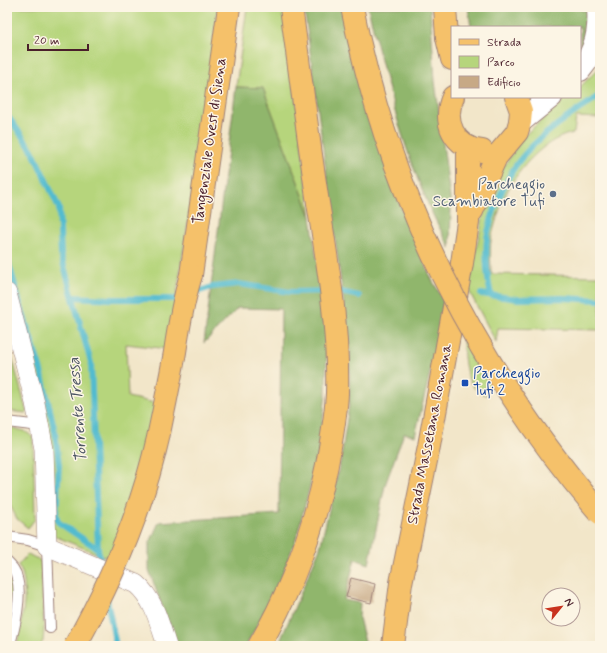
<svg xmlns="http://www.w3.org/2000/svg" width="607" height="653" font-family="Mynerve,sans-serif">
  <rect width="100%" height="100%" fill="#fcf5e5"/>
  <filter id="ink" filterUnits="userSpaceOnUse"><feTurbulence type="fractalNoise" baseFrequency=".025" numOctaves="2"/><feDisplacementMap in="SourceGraphic" scale="8" xChannelSelector="R" yChannelSelector="G"/><feConvolveMatrix kernelMatrix="1 2 1 2 8 2 1 2 1" color-interpolation-filters="sRGB"/></filter>
  <filter id="wash" filterUnits="userSpaceOnUse"><feTurbulence type="fractalNoise" baseFrequency=".012" numOctaves="4" result="noise"/><feDisplacementMap in="SourceGraphic" scale="16" xChannelSelector="R" yChannelSelector="G"/><feGaussianBlur stdDeviation="0.9" result="paint"/><feColorMatrix in="noise" values="0 0 0 0 0 0 0 0 0 0 0 0 0 0 0 0 0 1.4 0 .05"/><feComposite in="paint" operator="in"/></filter>
  <g filter="url(#wash)">
    <rect width="100%" height="100%" fill="#f2e6c9"/>
    <!-- green -->
    <g fill="#b6d57c" stroke="#807a54">
      <path d="M7,7h211l-16,125 -34,217 -42,-5 2,53 31,7 -11,42 -38,113 -58,-24 -18,-167 -27,-101z"/>
      <path d="M247,7h37l27,210 -48,-129 -27,-1z"/>
      <path d="M600,67v51l-24,-1 -2,16c-26,4 -51,31 -64,53 -8,15 -14,33 -18,49 -3,12 -1,27 -1,39l109,2v54l-102,-2 -2,14 -28,-53 16,-77 18,-43 14,-21 9,-13 42,-38h13v-10z"/>
      <path d="M463,340l17,21 12,18 -1,7 -5,9c-22,-6 -22,-36 -23,-55z"/>
      <path d="M7,353l5,4 15,56 -20,-2z"/>
      <path d="M7,427c10,2 20,3 26,11l2,81 -7,9 -11,-9 -10,-20z"/>
      <path d="M28,554l13,7 3,69 -1,11 -3,5h-23c3,-19 11,-50 6,-69 0,-4 -3,-8 -5,-12z"/>
      <path d="M8,575c7,15 4,36 -1,53z"/>
    </g>
    <!-- forest -->
    <g fill="#90b66c" stroke="#6d6a4c">
      <path d="M304,7h40l55,195 33,78 12,21 -15,76 -14,59 -11,-3 -19,52 -16,79 -14,-5 -11,41 16,3 -1,15 7,28h-88l42,-98 21,-89 8,-54 1,-56z"/>
      <path d="M368,7h62l5,74 16,125 -1,42c-7,-14 -15,-28 -21,-42 -28,-63 -45,-132 -61,-199z"/>
      <path d="M468,7h113l1,4 6,-2c0,19 0,29 -8,46v-28h-109z"/>
      <path d="M236,87l27,1 48,129 16,117 -1,60 -7,58 -23,87 -19,49 -31,58h-70l-27,-76v-25l10,-23 120,-8 2,-205 -43,-1 -34,35z"/>
    </g>
    <g fill="none" stroke-linecap="round" stroke-linejoin="round">
      <!-- stream -->
      <g stroke="#52bbcf" stroke-width="6">
        <path d="M7,115l25,35 27,58 2,47 30,108 7,186 3,16"/>
        <path d="M7,257l14,50 20,64 14,61 4,33 -3,50 2,7 40,27"/>
        <path d="M191,294l21,-7 27,-3 51,8 46,-1 23,5"/>
        <path d="M481,294l37,5 44,-1 38,2"/>
        <path d="M491,295c-4,-17 -7,-50 -2,-67 5,-22 20,-57 35,-73 21,-25 50,-41 76,-60"/>
        <path d="M73,297l37,2h66l5,-2"/>
        <path d="M107,600l9,46"/>
      </g>
    </g>
    <g id="blocks">
      <!-- building -->
      <path fill="#c7a985" d="M351,578l24,6 -4,19 -25,-6z"/>
    </g>
  </g>
  <g filter="url(#ink)">
    <use href="#blocks" fill-opacity="0" stroke="#9e827a" stroke-width="1"/>
    <g fill="none" stroke-linecap="round" stroke-linejoin="round">
      <defs>
        <g id="service">
          <path d="M7,422l33,4"/>
          <path d="M7,537l21,3 19,6 3,82"/>
          <path d="M7,562c5,5 9,9 10,16 5,17 -2,51 -8,68"/>
        </g>
        <path id="minor" d="M7,293l28,110 9,46 3,97 89,38c18,15 24,41 31,62"/>
        <g id="tertiary">
          <path d="M580,70c16,-19 20,-39 18,-63"/>
          <path d="M520,122l31,-25"/>
        </g>
        <g id="primary">
          <path d="M445,7l2,31 5,21"/>
          <path d="M453,97c-11,24 1,51 29,54"/>
          <path d="M472,211l24,-54 21,-25 3,-10 1,-11 -5,-14"/>
          <path d="M393,646l8,-63 28,-137 33,-183 6,-41v-75"/>
        </g>
        <g id="trunk">
          <path d="M191,275l38,-268"/>
          <path d="M259,646c33,-57 55,-117 68,-181 4,-24 9,-48 10,-72 2,-63 -9,-128 -19,-190 -10,-65 -18,-131 -27,-196"/>
        </g>
      </defs>
      <!-- service casing -->
      <use href="#service" stroke="#9e827a" stroke-width="12"/>
      <!-- minor casing -->
      <use href="#minor" stroke="#9e827a" stroke-width="20"/>
      <!-- tertiary casing -->
      <use href="#tertiary" stroke="#9e827a" stroke-width="24"/>
      <!-- primary casing -->
      <use href="#primary" stroke="#9e827a" stroke-width="24"/>
      <!-- trunk casing -->
      <use href="#trunk" stroke="#9e827a" stroke-width="24"/>
      <!-- service -->
      <use href="#service" stroke="#fff" stroke-width="10"/>
      <!-- minor -->
      <use href="#minor" stroke="#fff" stroke-width="19"/>
      <!-- tertiary -->
      <use href="#tertiary" stroke="#fff" stroke-width="22"/>
      <!-- primary -->
      <use href="#primary" stroke="#f5c16b" stroke-width="22"/>
      <!-- trunk -->
      <use href="#trunk" stroke="#f5c16b" stroke-width="22"/>
      <defs>
        <g id="trunk-bridge">
          <path d="M352,7c36,187 124,362 248,506"/>
          <path d="M75,646c36,-64 67,-137 83,-208 6,-29 12,-57 17,-86 4,-27 8,-51 16,-77"/>
        </g>
      </defs>
      <!-- trunk-bridge casing -->
      <use href="#trunk-bridge" stroke="#9e827a" stroke-width="24" stroke-linecap="butt"/>
      <!-- trunk-bridge -->
      <use href="#trunk-bridge" stroke="#f5c16b" stroke-width="22"/>
    </g>
  </g>
  <!-- markers -->
  <circle fill="#5c6f8a" stroke="#fcf5e5" stroke-width="1.5" cx="553" cy="194" r="4"/>
  <rect fill="#1a4fb4" stroke="#fcf5e5" stroke-width="1.5" x="461" y="379" width="8" height="8" rx="2"/>
  <g text-anchor="middle" dominant-baseline="central" stroke-width="3" stroke-linejoin="round" paint-order="stroke">
    <!-- street labels -->
    <g font-size="15" fill="#4a1f2b" stroke="#fcf5e5">
      <text transform="translate(210 141) rotate(-82)">Tangenziale Ovest di Siena</text>
      <text transform="translate(430 434) rotate(-79)">Strada Massetana Romana</text>
    </g>
    <!-- service labels -->
    <g font-size="15" fill="#4e5e75" stroke="#fcf5e5" text-anchor="end">
      <text x="545" y="185">Parcheggio<tspan x="545" dy="17">Scambiatore Tufi</tspan></text>
    </g>
    <!-- transit labels -->
    <g font-size="15" fill="#164399" stroke="#fcf5e5" text-anchor="start">
      <text x="473" y="374">Parcheggio<tspan x="473" dy="17">Tufi 2</tspan></text>
    </g>
    <!-- water labels -->
    <g font-size="16" font-style="italic" fill="#4d5664" stroke="#fcf5e5">
      <text transform="translate(78 410) rotate(-94)">Torrente Tressa</text>
    </g>
  </g>
  <!-- margin -->
  <rect width="607" height="653" fill="none" stroke="#fcf5e5" stroke-width="24"/>
  <!-- legend -->
  <rect x="451" y="26" width="130" height="72" fill="#fcf5e5" stroke="#b59f9b"/>
  <rect x="459" y="39" width="20" height="6" fill="#f5c16b" stroke="#b59f9b"/>
  <text x="487" y="46" font-size="12" fill="#4a1f2b">Strada</text>
  <rect x="459" y="56" width="20" height="12" fill="#b6d57c" stroke="#b59f9b"/>
  <text x="487" y="66" font-size="12" fill="#4a1f2b">Parco</text>
  <rect x="459" y="76" width="20" height="12" fill="#c7a985" stroke="#b59f9b"/>
  <text x="487" y="86" font-size="12" fill="#4a1f2b">Edificio</text>
  <!-- north arrow -->
  <g transform="translate(561 607) rotate(60)"><circle r="19" fill="#fcf5e5" stroke="#b59f9b"/>
  <path d="M0-3L7 15L0 10L-7 15Z" fill="#c8321e"/>
  <text y="-6" font-size="11" font-weight="bold" text-anchor="middle" fill="#4a1f2b">N</text>
  </g>
  <!-- scale -->
  <path d="M28 44v6h60v-6" fill="none" stroke="#4a1f2b" stroke-width="2"/>
  <text x="34" y="44" font-size="12" fill="#4a1f2b" stroke="#fcf5e5" stroke-width="3" paint-order="stroke">20 m</text>
</svg>
